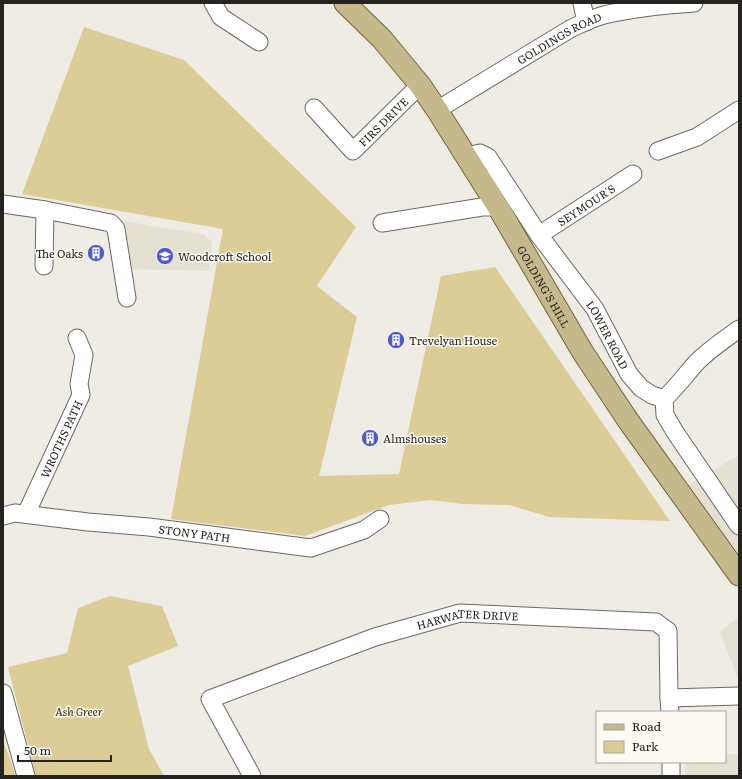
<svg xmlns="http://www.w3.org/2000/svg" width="742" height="779" font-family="Literata,serif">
  <rect width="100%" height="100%" fill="#eeece5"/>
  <!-- built -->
  <g fill="#e5e1d2">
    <path d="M118,219l33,7 53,8 8,9 -3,28 -89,-2z"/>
    <path d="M739,455v107l-53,-76z"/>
    <path d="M739,617v64l-19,-49z"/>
    <path d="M725,754h14v22h-54l1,-14h39z"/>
  </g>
  <!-- green -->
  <g fill="#dccd96">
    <path d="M84,27l100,33 172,167 -39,59 40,31 -38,159 80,-2 42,-198 54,-9 175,254 -121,-4 -40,-12 -46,-1 -32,-4 -42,5 -84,31 -134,-17 52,-290 -201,-35z"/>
    <path d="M110,596l52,10 16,40 -50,20 21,83 15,27h-128l-28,-109 59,-14 11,-45z"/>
    <path d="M3,738v2l13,36h-13z"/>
  </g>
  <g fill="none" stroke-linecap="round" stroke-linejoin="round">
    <defs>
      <g id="minor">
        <path d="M213,3l8,14 38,25"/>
        <path d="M582,3l4,19"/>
        <path id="s1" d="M314,108l39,43 67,-66"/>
        <path id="s2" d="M437,110l133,-81c11,-5 22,-11 34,-14 30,-7 60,-10 90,-12"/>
        <path d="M658,151l39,-14 42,-27"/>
        <path id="s3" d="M467,156l13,-3 8,4 51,78 56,74 34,65 12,14 11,7 12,4 1,16 10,17 64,94"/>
        <path d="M3,204l42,6 66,13 5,6 11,69"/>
        <path d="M382,223l100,-16h16"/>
        <path id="s4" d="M539,235l94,-61"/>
        <path d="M44,266l1,-56"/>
        <path d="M664,399c12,-11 22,-25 33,-37 13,-13 28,-23 42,-33"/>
        <path id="s5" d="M26,514l55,-119 -2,-11 5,-29 -7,-17"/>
        <path id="s6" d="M3,516l12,-3 73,9 61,5 162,21 53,-18 16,-11"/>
        <path d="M3,693l23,83"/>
        <path d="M670,712l-1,-14 70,-2"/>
        <path d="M671,762v14"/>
        <path id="s7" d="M252,776l-42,-77 165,-62 85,-24 196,9 12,9 1,67"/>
      </g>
      <g id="major">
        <path id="s8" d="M345,3l37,36 38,46 17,25 61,97 84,144 45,68 112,156"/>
      </g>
    </defs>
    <!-- minor casing -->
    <use href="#minor" stroke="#6b6962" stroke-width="19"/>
    <!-- major casing -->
    <use href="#major" stroke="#746734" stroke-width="23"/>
    <!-- minor -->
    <use href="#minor" stroke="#fff" stroke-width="17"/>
    <!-- major -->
    <use href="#major" stroke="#c5b98c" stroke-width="21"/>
  </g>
  <!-- icons -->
  <defs>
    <symbol id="building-disc" viewBox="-11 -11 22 22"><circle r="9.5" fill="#5058ce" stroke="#fcfaf2"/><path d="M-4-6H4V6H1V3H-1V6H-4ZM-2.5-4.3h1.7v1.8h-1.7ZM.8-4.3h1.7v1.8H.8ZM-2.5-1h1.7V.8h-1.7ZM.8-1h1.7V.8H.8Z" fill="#fff"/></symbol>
    <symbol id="school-disc" viewBox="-11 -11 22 22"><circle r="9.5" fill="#5058ce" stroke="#fcfaf2"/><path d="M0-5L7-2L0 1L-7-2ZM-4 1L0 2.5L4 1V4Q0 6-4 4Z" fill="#fff"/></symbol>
  </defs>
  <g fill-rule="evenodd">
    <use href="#building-disc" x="86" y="243" width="20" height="20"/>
    <use href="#school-disc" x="155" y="246" width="20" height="20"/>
    <use href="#building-disc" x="386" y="330" width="20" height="20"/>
    <use href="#building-disc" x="360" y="428" width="20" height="20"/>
  </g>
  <g text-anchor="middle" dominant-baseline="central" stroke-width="3" stroke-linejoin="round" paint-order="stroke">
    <!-- street labels -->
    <g font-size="11" fill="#242320" stroke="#fcfaf2">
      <text stroke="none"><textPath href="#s2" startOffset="142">GOLDINGS ROAD</textPath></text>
      <text stroke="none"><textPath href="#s1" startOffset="100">FIRS DRIVE</textPath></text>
      <text stroke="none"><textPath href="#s4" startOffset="56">SEYMOUR'S</textPath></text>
      <text stroke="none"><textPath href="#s8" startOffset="348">GOLDING'S HILL</textPath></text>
      <text stroke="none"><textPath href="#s3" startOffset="237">LOWER ROAD</textPath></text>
      <text stroke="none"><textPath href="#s5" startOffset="83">WROTHS PATH</textPath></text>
      <text stroke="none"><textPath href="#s6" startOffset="193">STONY PATH</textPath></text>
      <text stroke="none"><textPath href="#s7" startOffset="359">HARWATER DRIVE</textPath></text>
    </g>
    <!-- poi labels -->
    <g font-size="11" fill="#242320" stroke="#fcfaf2" text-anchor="start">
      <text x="83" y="253" text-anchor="end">The Oaks</text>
      <text x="178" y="256">Woodcroft School</text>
      <text x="409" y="340">Trevelyan House</text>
      <text x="383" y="438">Almshouses</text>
    </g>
    <!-- park labels -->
    <g font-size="11" font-style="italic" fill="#362c02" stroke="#fcfaf2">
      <text x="79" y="711">Ash Greer</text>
    </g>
  </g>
  <!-- border -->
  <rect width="742" height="779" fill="none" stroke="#242320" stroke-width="8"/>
  <!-- legend -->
  <rect x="596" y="711" width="130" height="52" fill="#fcfaf2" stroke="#a6a49e"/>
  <rect x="604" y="724" width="20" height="6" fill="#c5b98c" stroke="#a6a49e"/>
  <text x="632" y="731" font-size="12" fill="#242320">Road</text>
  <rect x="604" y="741" width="20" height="12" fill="#dccd96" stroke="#a6a49e"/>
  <text x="632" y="751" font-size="12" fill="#242320">Park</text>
  <!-- scale -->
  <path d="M18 755v6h93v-6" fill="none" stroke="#242320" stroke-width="2"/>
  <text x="24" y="755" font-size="12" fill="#242320" stroke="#fcfaf2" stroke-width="3" paint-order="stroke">50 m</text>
</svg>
